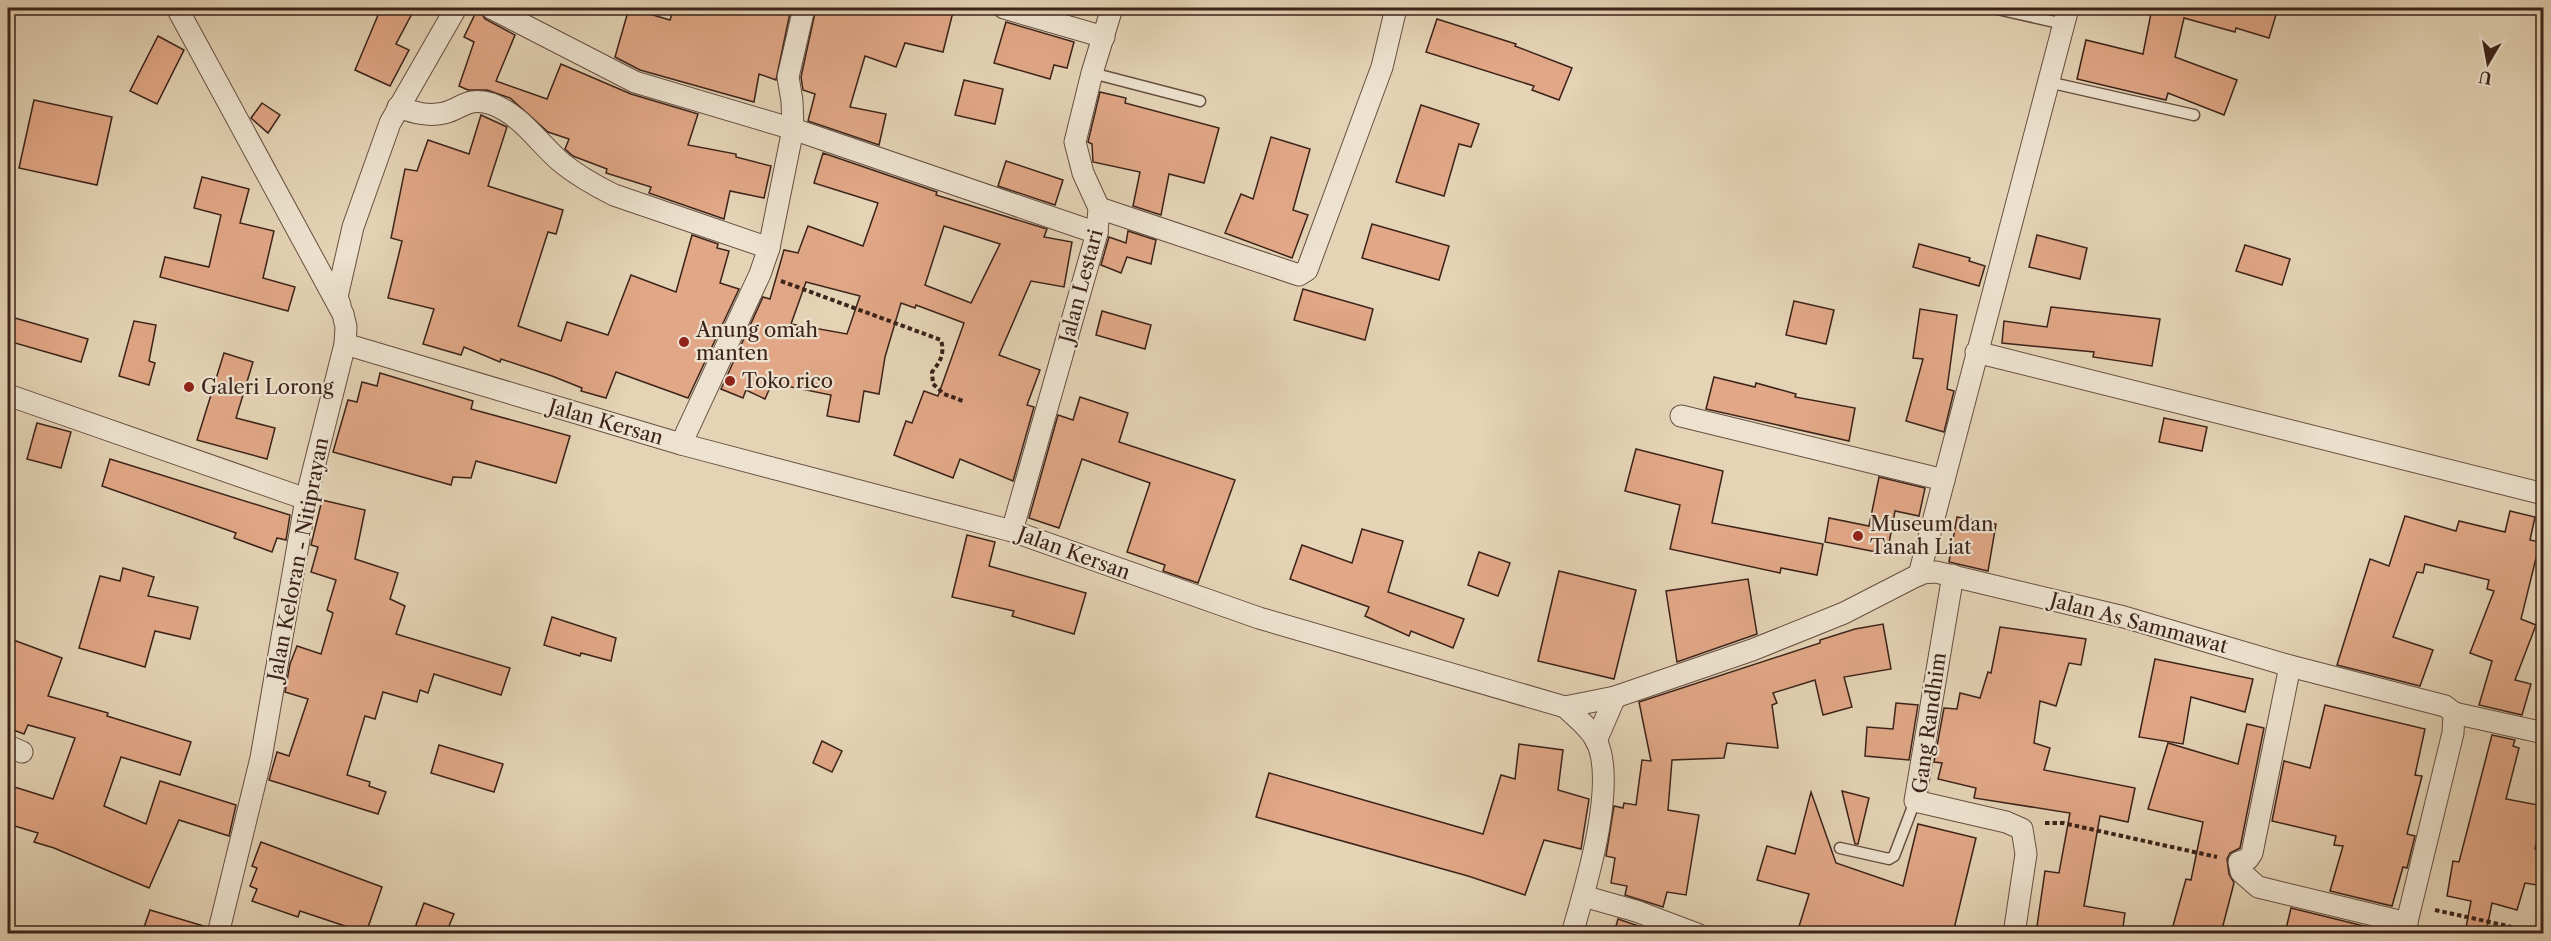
<svg xmlns="http://www.w3.org/2000/svg" width="2551" height="941" font-family="'Libre Caslon Text',serif">
  <rect width="100%" height="100%" fill="#e4d3b5"/>
  <filter id="stains"><feTurbulence type="fractalNoise" baseFrequency=".00333" numOctaves="4"/><feColorMatrix values="0 0 0 0 .2 0 0 0 0 .09 0 0 0 0 .02 0 0 0 .5 -.17"/></filter>
  <radialGradient id="worn" r=".72"><stop offset=".6" stop-color="#630" stop-opacity="0"/><stop offset="1" stop-color="#630" stop-opacity=".3"/></radialGradient>
  <!-- building -->
  <g fill="#e1a786" stroke="#3c231a" stroke-width="1.5" fill-rule="evenodd">
    <path d="M381,8h34l-19,36 13,6 -19,36 -35,-16z"/>
    <path d="M478,8l7,11 30,16 -19,46 51,18 14,-35 70,30 67,20 -10,31 48,9v3l35,9 -7,32 -34,-7 -6,28 -75,-26 2,-6 -45,-14 1,-4 -34,-13 -8,-7 4,-10 -21,-7 -38,-34 -23,-8h-19l-9,-4 15,-44 -10,-5z"/>
    <path d="M629,8l41,12 4,-12h117l-15,72 -17,-6 -5,28 -114,-32 -25,-13z"/>
    <path d="M816,8h138l-11,44 -38,-9 -9,24 -31,-11 -15,51 36,7 -7,31 -71,-24 7,-27 -12,-4 -2,-13z"/>
    <path d="M2152,8h126l-9,30 -33,-10 -1,4 -51,-14 -9,39 62,23 -13,35 -56,-22 -2,7 -89,-21 9,-39 57,14z"/>
    <path d="M1437,19l79,25 -1,2 57,22 -13,32 -27,-10 2,-4 -108,-34z"/>
    <path d="M1006,22l68,20 -7,26 -13,-3 -4,14 -56,-16z"/>
    <path d="M158,36l26,14 -27,54 -27,-13z"/>
    <path d="M964,80l39,9 -8,35 -40,-9z"/>
    <path d="M1100,92l26,6 -1,5 94,25 -15,55 -35,-9 -8,41 -28,-9 7,-34 -47,-10 -1,-18 -4,-2z"/>
    <path d="M34,100l78,17 -15,68 -78,-17z"/>
    <path d="M262,103l18,12 -12,18 -17,-15z"/>
    <path d="M1421,105l58,19 -8,23 -12,-3 -15,52 -48,-14z"/>
    <path d="M481,115l26,12 -19,59 75,24 -7,24 -8,-2 -30,94 43,15 6,-19 41,13 23,-60 45,17 16,-57 26,9 -1,4 12,3 -9,32 19,6 -51,109 -72,-26 -10,26 -25,-7 1,-3 -30,-12 -51,-17 -1,3 -36,-15 -3,8 -38,-11 11,-35 -46,-11 14,-57 -11,-3 14,-69 12,2 11,-31 41,14z"/>
    <path d="M1271,137l39,12 -17,61 15,5 -16,43 -67,-25 16,-39 12,5z"/>
    <path d="M823,153l114,39 -1,3 111,34 -3,8 28,5 -8,45 -33,-6 -32,74 41,15 -13,35 7,2 -21,74 -53,-22 -7,19 -59,-23 12,-34 6,2 12,-32 14,5 26,-73 -48,-18 -1,3 -14,-5 -16,54 -6,37 -15,-3 -5,31 -32,-6 4,-21 -59,-12 -7,16 -19,-9 -3,8 -22,-9 42,-92 7,2 14,-49 14,3 10,-27 55,20 15,-43 -64,-20zM944,226l56,18 -29,59 -46,-18zM806,282l54,14 -13,38 -56,-10z"/>
    <path d="M1006,161l57,19 -8,25 -57,-19z"/>
    <path d="M202,177l47,12 -9,34 34,8 -11,47 32,9 -7,24 -128,-34 5,-20 44,10 12,-52 -27,-7z"/>
    <path d="M1372,224l77,22 -10,34 -77,-22z"/>
    <path d="M1128,231l28,9 -5,24 -24,-7 -6,16 -20,-8 8,-28 17,6z"/>
    <path d="M2037,235l50,13 -7,31 -51,-12z"/>
    <path d="M1919,244l51,14 -1,3 16,5 -6,20 -66,-19z"/>
    <path d="M2245,245l45,14 -8,26 -46,-14z"/>
    <path d="M1303,289l70,20 -8,31 -71,-20z"/>
    <path d="M1794,301l40,9 -8,34 -40,-9z"/>
    <path d="M2051,307l109,12 -8,47 -59,-9 1,-5 -92,-9 2,-22 43,6z"/>
    <path d="M1920,309l37,6 -10,74 7,2 -10,41 -38,-11 17,-62 -10,-1z"/>
    <path d="M1102,311l49,14 -6,24 -49,-14z"/>
    <path d="M8,316l80,23 -7,23 -73,-21z"/>
    <path d="M134,321l22,4 -7,36 6,2 -6,22 -30,-9z"/>
    <path d="M224,353l29,9 -17,56 39,10 -8,31 -70,-19z"/>
    <path d="M380,373l93,28 -2,8 99,27 -14,47 -80,-22 -5,17 -18,-1 -2,8 -118,-33 15,-52 9,2 5,-20 15,4z"/>
    <path d="M1714,377l41,10 1,-4 40,11 -1,3 60,11 -6,33 -143,-32z"/>
    <path d="M1080,397l48,16 -9,29 116,38 -37,103 -35,-12 2,-6 -38,-13 23,-69 -68,-24 -23,69 -30,-10 29,-103 15,5z"/>
    <path d="M2164,418l43,9 -5,24 -43,-9z"/>
    <path d="M37,423l34,9 -10,36 -34,-9z"/>
    <path d="M1636,449l87,22 -11,52 111,21 -6,31 -36,-7 -1,5 -110,-24 10,-44 -55,-14z"/>
    <path d="M110,459l180,56 -4,25 -9,-2 -5,14 -38,-14 2,-5 -134,-47z"/>
    <path d="M1879,477l46,11 -6,28 -24,-5 -8,43 -62,-12 4,-24 40,8z"/>
    <path d="M322,500l43,10 -10,49 43,14 -8,26 15,7 -9,28 114,34 -9,27 -67,-21 -6,19 -8,-3 -3,12 -34,-10 -8,27 -10,-3 -18,59 23,7 -1,4 17,6 -8,22 -109,-34 8,-28 12,4 19,-57 -23,-7 5,-28 7,-18 24,8 12,-41 -6,-3 9,-30 -25,-8 7,-25 -7,-2z"/>
    <path d="M2510,511l25,6 -5,23 10,2 -19,77 15,6 -21,55 16,4 -9,31 -43,-10 13,-44 -22,-8 24,-62 -7,-2 2,-9 -64,-16 -2,9 -6,-1 -24,65 40,13 -13,36 -83,-21 33,-106 19,7 16,-50 51,15 3,-10 46,11z"/>
    <path d="M1957,517l39,7 -8,47 -39,-9z"/>
    <path d="M1362,529l41,12 -15,51 76,27 -11,29 -42,-17 -2,5 -44,-20 4,-9 -79,-28 12,-34 50,18z"/>
    <path d="M967,535l28,7 -6,24 97,27 -12,41 -62,-18 2,-5 -62,-14z"/>
    <path d="M1479,552l31,11 -12,33 -30,-11z"/>
    <path d="M123,568l31,9 -6,19 50,11 -8,32 -35,-8 -10,36 -66,-19 21,-72 20,5z"/>
    <path d="M1559,571l77,19 -22,89 -76,-18z"/>
    <path d="M1748,579l9,55 -80,28 -11,-71z"/>
    <path d="M552,617l64,21 -5,23 -30,-8 -1,3 -36,-11z"/>
    <path d="M1883,624l8,45 -47,8 8,30 -29,8 -8,-35 -42,13 4,10 -5,2 6,43 -51,-5 -3,15 -52,2 -4,50 31,5 -13,80 -19,-3 -4,15 -38,-12 2,-9 -16,-3 4,-25 -9,-2 8,-50 9,2 1,-5 12,2 6,-45 9,1 -12,-59 181,-59v-3l35,-11z"/>
    <path d="M2000,627l86,12 -5,26 -12,-2 -13,43 -16,-5 -6,42 16,5 -6,22 91,18 -7,34 -28,-6 -16,90 41,7 -3,20h-86l9,-62 14,2 11,-60 -96,-15 2,-10 -38,-9 4,-16 -8,-1 10,-54 13,1 3,-16 20,5 8,-26 3,1z"/>
    <path d="M8,638l54,20 -14,38 60,17 -1,3 84,26 -11,33 -59,-18 -17,49 42,18 14,-43 76,24 -7,31 -50,-16 -30,68 -95,-40 -20,-6 4,-9 -30,-9v-39l45,14 22,-61 -47,-13 -4,9 -16,-6z"/>
    <path d="M2155,659l98,20 -8,33 -54,-15 -8,47 -44,-7z"/>
    <path d="M1896,703l22,2 -9,55 -44,-4 2,-29 26,2z"/>
    <path d="M2325,705l100,24 -10,46 7,1 -15,58 8,2 -8,32 -4,-1 -11,39 -62,-15 13,-45 -9,-1 2,-9 -64,-15 12,-60 26,7z"/>
    <path d="M2247,724l17,4 -24,120 -10,5 -3,6 2,15 5,9 -13,50h-50l15,-54 5,1 12,-58 -55,-13 20,-66 70,21z"/>
    <path d="M2492,735l23,5 -2,6 6,2 -13,51 37,7 -8,43 9,2v35l-19,-3 -8,27 -25,-7 -6,30h-21l6,-32 -24,-5 6,-35 6,1z"/>
    <path d="M822,741l20,10 -10,21 -19,-9z"/>
    <path d="M1519,744l44,6 -5,40 31,9 -8,50 -37,-9 -19,55 -57,-19 -212,-59 13,-44 214,61 18,-59 14,4z"/>
    <path d="M439,745l64,19 -9,28 -63,-19z"/>
    <path d="M1842,791l27,7 -11,46h-3z"/>
    <path d="M1811,792l25,71 67,23 15,-62 58,14 -23,95h-156l12,-39 -52,-14 10,-34 28,8z"/>
    <path d="M261,842l121,45 -16,46 -66,-22 -2,6 -46,-16 5,-12 -7,-3 7,-18 -5,-2z"/>
    <path d="M424,903l30,11 -8,19h-33z"/>
    <path d="M2291,908l93,23 -1,2h-98z"/>
    <path d="M150,910l57,17 -1,6h-64z"/>
    <path d="M1618,919l38,13v1h-42z"/>
  </g>
  <g fill="none" stroke-linecap="round" stroke-linejoin="round">
    <defs>
      <g id="lane">
        <path d="M1993,8l71,16"/>
        <path d="M1092,73l108,28"/>
        <path d="M2048,82l146,33"/>
        <path d="M1840,848l49,11 5,-3 21,-55"/>
      </g>
      <g id="street">
        <path d="M177,8l166,306 3,13 -1,17 -39,155 -45,259 -43,176"/>
        <path d="M491,8l144,74 158,47 304,104"/>
        <path d="M1004,8l100,29"/>
        <path d="M398,107c15,5 29,10 46,6 17,-4 24,-17 48,-9 31,12 46,39 70,59 16,13 34,23 52,32l155,53"/>
        <path d="M1099,208l200,67 8,-5 75,-203 14,-59"/>
        <path d="M340,305l-3,-8 16,-70 37,-104 66,-115"/>
        <path d="M345,344l336,100 331,87 247,87 306,89c11,10 24,20 31,33 22,43 -11,149 -24,194"/>
        <path d="M1976,352l568,142"/>
        <path d="M8,395l298,104"/>
        <path d="M1681,416l263,64"/>
        <path d="M681,444l79,-170 9,-26 24,-119 -1,-28 -4,-24 16,-69"/>
        <path d="M1012,531l85,-298 2,-25 -16,-35 -8,-31 17,-69 20,-65"/>
        <path d="M1919,575l149,-567"/>
        <path d="M1953,575l-38,226 91,21 16,7 4,25 -12,80"/>
        <path d="M2290,666l-38,187 -4,6 -9,3 2,10 17,15 149,36"/>
        <path d="M1565,707l50,-10 137,-47 92,-37 78,-40 14,-1 188,45 166,49 155,40 9,7 -1,20 -49,201"/>
        <path d="M2454,713l90,20"/>
        <path d="M1596,741l19,-44"/>
        <path d="M8,746l14,6"/>
        <path d="M1583,896l53,15 61,23"/>
      </g>
    </defs>
    <!-- lane casing -->
    <use href="#lane" stroke="#664f41" stroke-width="13"/>
    <!-- street casing -->
    <use href="#street" stroke="#664f41" stroke-width="23"/>
    <!-- path -->
    <g stroke="#3c231a" stroke-width="4" stroke-dasharray="4.5 3" stroke-linecap="butt">
      <path d="M781,281l160,59c4,14 -1,22 -9,32l1,12 11,10 19,7"/>
      <path d="M2045,823h18l154,34"/>
      <path d="M2435,910l100,22"/>
    </g>
    <!-- lane -->
    <use href="#lane" stroke="#ede2cf" stroke-width="10"/>
    <!-- street -->
    <use href="#street" stroke="#ede2cf" stroke-width="21"/>
  </g>
  <!-- markers -->
  <g fill="#8f2418" stroke="#ede2cf" stroke-width="2">
    <circle cx="684" cy="342" r="6"/>
    <circle cx="730" cy="381" r="6"/>
    <circle cx="189" cy="387" r="6"/>
    <circle cx="1858" cy="536" r="6"/>
  </g>
  <g text-anchor="middle" dominant-baseline="central" stroke-width="4.5" stroke-linejoin="round" paint-order="stroke">
    <!-- street labels -->
    <g font-size="20" fill="#3c231a" stroke="#ede2cf">
      <text transform="translate(1081 286) rotate(-75)">Jalan Lestari</text>
      <text transform="translate(606 422) rotate(16)">Jalan Kersan</text>
      <text transform="translate(1074 553) rotate(20)">Jalan Kersan</text>
      <text transform="translate(298 559) rotate(-79)">Jalan Keloran - Nitiprayan</text>
      <text transform="translate(2139 623) rotate(15)">Jalan As Sammawat</text>
      <text transform="translate(1929 723) rotate(-82)">Gang Randhim</text>
    </g>
    <!-- poi labels -->
    <g font-size="20" fill="#3c231a" stroke="#ede2cf" text-anchor="start">
      <text x="696" y="330">Anung omah<tspan x="696" dy="23">manten</tspan></text>
      <text x="742" y="381">Toko rico</text>
      <text x="201" y="387">Galeri Lorong</text>
      <text x="1870" y="524">Museum dan<tspan x="1870" dy="23">Tanah Liat</tspan></text>
    </g>
  </g>
  <!-- margin -->
  <rect width="2551" height="941" fill="none" stroke="#e4d3b5" stroke-width="30"/>
  <rect x="9" y="9" width="2533" height="923" fill="none" stroke="#3c231a" stroke-width="3"/>
  <rect x="15" y="15" width="2521" height="911" fill="none" stroke="#3c231a" stroke-width="1.5"/>
  <!-- north arrow -->
  <g transform="translate(2488 63) rotate(190)" stroke="#ede2cf" stroke-width="4.5" paint-order="stroke">
  <path d="M0-4.5L10 22L0 15L-10 22Z" fill="#3c231a"/>
  <text y="-9" font-size="16" font-weight="bold" text-anchor="middle" fill="#3c231a">U</text>
  </g>
  <rect width="100%" height="100%" filter="url(#stains)"/>
  <rect width="100%" height="100%" fill="url(#worn)"/>
</svg>
